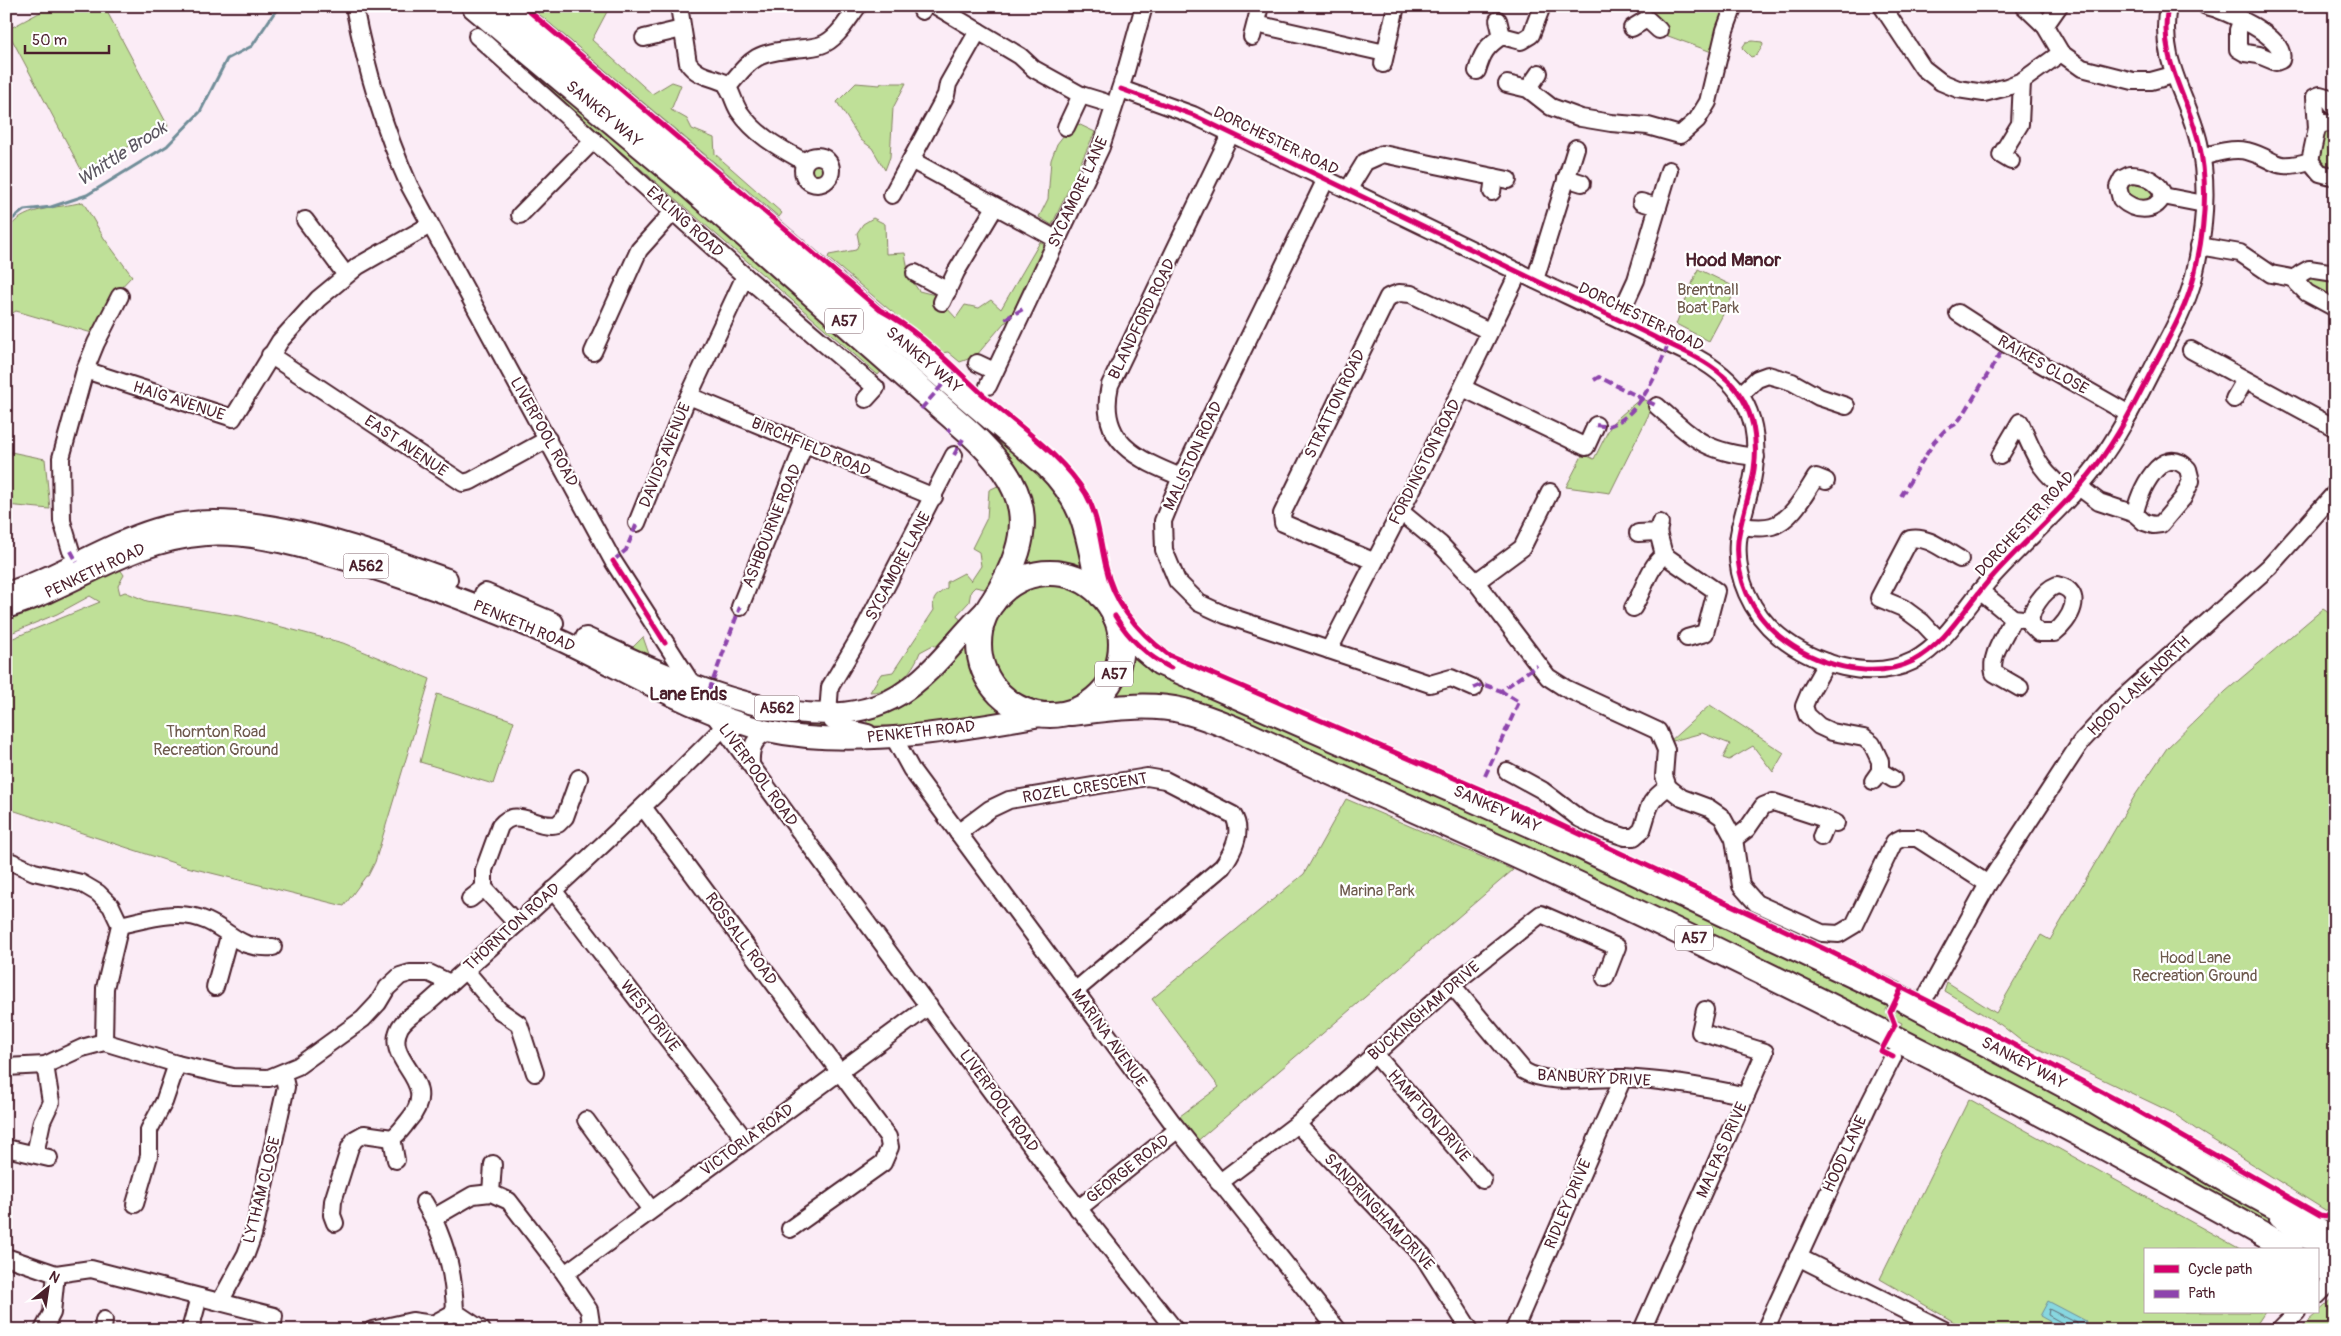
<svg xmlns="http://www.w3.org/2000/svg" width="2341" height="1336" font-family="Pangolin,sans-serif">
  <rect width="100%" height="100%" fill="#fbecf6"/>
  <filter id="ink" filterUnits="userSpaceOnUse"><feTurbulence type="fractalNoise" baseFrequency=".02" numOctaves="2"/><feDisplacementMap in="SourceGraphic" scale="10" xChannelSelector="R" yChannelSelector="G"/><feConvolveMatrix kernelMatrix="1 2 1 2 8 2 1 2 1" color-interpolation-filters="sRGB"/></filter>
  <g filter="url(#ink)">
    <!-- green -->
    <g fill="#bfe098" stroke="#848062">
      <path d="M52,6h52l64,120 -86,45 -75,-141z"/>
      <path d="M529,6h81l-18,34 60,54 20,-12 9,3 -10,25 16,9 5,10 22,9 1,16 67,59 -3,4z"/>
      <path d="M1647,6h84l-11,49 -60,-22 -13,-14z"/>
      <path d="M488,23l396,345 -6,7 -397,-345z"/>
      <path d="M1753,41l9,1 1,3 -6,10 -6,2 -9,-9 4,-6z"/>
      <path d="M856,83l24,2 1,-2h25l-13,25 -3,49 -5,13 -13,-22 -11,-8 -24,-38z"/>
      <path d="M1074,122l21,10 -43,93 -13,-8 9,-18 3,-39 6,-16z"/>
      <path d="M2324,128h11v45h-5l-13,-13z"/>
      <circle cx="817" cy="169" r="9"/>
      <path d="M2134,180l20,10 1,7 -17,7 -16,-15z"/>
      <path d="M83,202l21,36 28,38 -17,18 -23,39 -76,-22 -10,6v-84c14,-27 51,-24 77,-31z"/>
      <path d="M873,218l12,6 1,30 19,-1 4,24 10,14 16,4 21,23 9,-13 14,3 12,-8 10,9 39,-67 8,5 -34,71 -10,5 -28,33 -16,6 -12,-10 -7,1 -113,-95 1,-3 27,-5 3,-7 -2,-10 6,-9z"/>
      <path d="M1698,269l39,19 -28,53 -33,-17z"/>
      <path d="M2306,277l29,1v25l-29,-20z"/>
      <path d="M1641,398l13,6 -44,89 -44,-6 17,-33 11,5 18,-36z"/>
      <path d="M990,425l80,77 17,74c-25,-12 -39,-10 -65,-7l1,-12 -38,-127z"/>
      <path d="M6,451l39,8 5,50 -44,-4z"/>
      <path d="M1002,484l5,10 8,41 -25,55 -15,-3 -4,4 -2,11 -12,13 6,9 -22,25 -8,-4 -13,7c-8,22 -26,40 -50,40l11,-18 12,-2 41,-62c-3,-12 3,-15 13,-22v-6l17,-9 7,8 10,-15 -2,-14 -7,-4 15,-30 2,-28z"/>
      <path d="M117,565l7,10 -6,11 2,8 5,-2 22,9 93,15 103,27 87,36 -55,183 -7,14h-2l-22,30 -161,-40 -177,-58v-167l94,-39 -10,-6 -33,18 -51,21v-21z"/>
      <circle cx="1049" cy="644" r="62"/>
      <path d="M2323,609l12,8 -2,598 -136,-85 -24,-17 -153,-73 -19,-15 -57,-34 3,-9 49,31 45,-78 9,5 84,-143 33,-49 59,-57z"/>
      <path d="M643,637l7,20 -18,-9z"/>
      <path d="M969,639c3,7 2,16 4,24 6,23 23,34 39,49l-94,14h-50l-3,-10z"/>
      <path d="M1127,649l764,351 -5,10 3,12 -662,-302 -120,-23 17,-28z"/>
      <path d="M437,694l77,27 -21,63 -73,-22z"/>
      <path d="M1710,705l74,48 -11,19 -20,-26 -24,14 -6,-2 7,-14 -28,-11 -33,9z"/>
      <path d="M757,712l67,7 7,7 -4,5 -74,-12z"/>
      <path d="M1346,799l167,71 -318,273 -19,-24 43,-32 -67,-88 152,-125z"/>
      <path d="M1899,1004l275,153 141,93h-9l-408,-219 4,-8 -6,-3 -2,-7z"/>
      <path d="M1969,1099l273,151h-97v62h120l-12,18h-285l-88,-51z"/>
      <path d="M2335,1297v33h-37z"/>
    </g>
    <!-- water -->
    <path fill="#87d7e0" stroke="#6f8d98" d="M2048,1301l38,20 -4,9h-17l-25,-14z"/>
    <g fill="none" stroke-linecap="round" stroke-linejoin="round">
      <!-- shore -->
      <path stroke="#626973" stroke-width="1" d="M2066,1330l-2,-6 -16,-9 1,-6 28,14v7"/>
      <!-- stream -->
      <path stroke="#6f8d98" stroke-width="3" d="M6,224l18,-14 27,-3 36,-12 80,-49 33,-34 27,-53 25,-13 22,-33 10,-7"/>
      <defs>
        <g id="minor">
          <path d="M354,6c12,62 29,121 55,179l204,376 81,126"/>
          <path d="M679,6l9,57c10,14 23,13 37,20 7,8 8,19 14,28 17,25 41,37 66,51"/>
          <path d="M936,6l84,50 14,13 47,26 23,7"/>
          <path d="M1882,6l41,62 18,14 17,7 26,4 23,-6 15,-6 39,-28"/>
          <path d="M2024,6l21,20 16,27 21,15 51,13h18l22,-6"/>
          <path d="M2206,6c19,4 82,31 75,54l-5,2 -17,-7 -14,-2 -7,-4v-19l4,-11"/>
          <path d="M922,11l3,-5"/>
          <path d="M1498,20l4,16"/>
          <path d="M1256,24l129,29"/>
          <path d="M2045,26l14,-20"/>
          <path d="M1632,28l15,-9 12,11"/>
          <path d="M477,36l268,240 131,112 -10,11"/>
          <path d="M1252,37l8,-31"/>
          <path d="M644,38l38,-9"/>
          <path d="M1383,64l13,-58"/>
          <path d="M1477,71c5,-17 9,-25 25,-35l19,5 10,-6 11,-29"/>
          <path d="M1507,84l21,5 23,18 30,11 30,5 37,3 32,9 17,-15 11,-18 17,-72 9,-24"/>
          <path d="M728,87c25,-30 27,-34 67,-38 8,-1 18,-1 26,-4 16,-5 27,-26 37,-39"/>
          <path d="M1121,89l72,26c115,56 230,112 346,167 40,19 81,38 121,58 21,10 44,19 62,35 35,29 39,72 28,114 -4,17 -10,34 -12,52 -3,36 13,72 41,95 34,28 92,46 134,25 34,-18 54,-57 79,-84 34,-38 73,-70 104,-111 25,-33 43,-71 62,-108 14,-26 29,-53 36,-82 10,-42 15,-90 5,-133 -12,-50 -41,-82 -31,-137"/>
          <path d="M1528,89l11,-16"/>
          <path d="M2335,124l-11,-1 -7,5 -7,33 10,12 15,4"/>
          <path d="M1066,127l15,-32"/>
          <path d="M2317,128l-2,-31 5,-2 7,2 8,11"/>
          <circle cx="817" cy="170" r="14"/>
          <path d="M2202,157c14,-4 30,-9 45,-6 31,8 24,21 63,10"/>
          <path d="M911,160l145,79"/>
          <path d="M2011,161l-10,-6 19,-31 2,-43"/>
          <path d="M2130,175c14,0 30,6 33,21 -9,18 -29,15 -42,3l-3,-12 4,-8z"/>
          <path d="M1566,178l16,5"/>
          <path d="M1326,179l-145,298 -18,44 1,29 13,31 22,22 26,12 205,69 21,-6 23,10"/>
          <path d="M1348,190l17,-28 18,-8 125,26"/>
          <path d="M1492,192l2,-15"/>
          <path d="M892,195l54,-100 2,-11 30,-53"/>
          <path d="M2163,196l41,8"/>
          <path d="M1641,202l17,5"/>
          <path d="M520,215l74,-75"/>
          <path d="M305,220l41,55"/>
          <path d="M2199,246l41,7 31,21 26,5"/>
          <path d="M915,273l33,18"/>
          <path d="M2335,273l-26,-4 -9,5 -3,9 10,10 28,15"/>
          <path d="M1535,280l41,-132"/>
          <path d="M942,302l14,-30 39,-65"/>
          <path d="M1958,313l48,31 123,70"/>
          <path d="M1618,319l18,-39 33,-110"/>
          <path d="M2191,350l144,78"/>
          <path d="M593,352l46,-102 34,-38"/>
          <path d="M270,355l193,128 8,-2 77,-42"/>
          <path d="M977,363l17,8"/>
          <path d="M85,370l148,48 47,-77 38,-42 40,-33 72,-41"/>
          <path d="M988,386l113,-239 24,-73 19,-68"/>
          <path d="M1463,388l123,59 10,-22"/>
          <path d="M1740,395l17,-16 11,-4 24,7 27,15 27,9"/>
          <path d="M689,396l245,101"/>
          <path d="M2234,399l11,-19"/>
          <path d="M1657,406c36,32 48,46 99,51"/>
          <path d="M2000,456l20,-34c16,37 19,49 52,73"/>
          <path d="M1181,477c-44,-18 -84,-35 -71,-92l121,-252"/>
          <path d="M2079,487l20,15 36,12 9,8 9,3 8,-1 22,-26 8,-17 -3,-12c-26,-28 -50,24 -53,45"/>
          <path d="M1401,512l39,32 36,38 72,95 17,11 93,43 8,19 -2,26 4,11 14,11 27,10 13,9 12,22 7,47 15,17 66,30 17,1 15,-9 40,-83 8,-4h15l71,46"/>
          <path d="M637,523l48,-119 60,-128"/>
          <path d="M1740,526c10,1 22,3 32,0 20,-6 33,-32 44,-49l10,4"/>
          <path d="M1658,532l6,23 52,36 -11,42 -18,5"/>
          <path d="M1638,533l20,-1 2,-9"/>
          <path d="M71,551l-9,-30 -1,-63 24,-88 11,-27 24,-47"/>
          <path d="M1373,561l-90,-38 -1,-9 106,-217 11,-4 12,1 78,37"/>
          <path d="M1476,582l46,-34 28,-56"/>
          <path d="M2057,585c30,6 13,36 -3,48h-15l-8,-8c-3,-14 13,-35 26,-40z"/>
          <path d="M1980,591l33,27 10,1"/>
          <path d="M740,607l64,-162"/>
          <path d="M1633,608c11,-18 15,-40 31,-53"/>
          <path d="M2013,618c-7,17 -24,37 -19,55l26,15"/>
          <path d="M1939,640l-17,-18 -19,-14 -24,-10 31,-59c17,-4 35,12 50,20"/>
          <path d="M1329,650l90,-174 100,-204"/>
          <path d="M1827,662l-18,32 -5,12 3,9 12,11 13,6 32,6 8,6 8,17v10"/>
          <path d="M711,711l352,478 112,141"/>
          <path d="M868,733l-26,-6 -10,-6 -4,-8 2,-26 32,-54 92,-178"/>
          <path d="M893,736l18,33 261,353 166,208"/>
          <path d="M751,764c-1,-15 3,-30 21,-32"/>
          <path d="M1507,771l35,19 38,29 24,11 21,7h9l8,-7c8,-23 4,-27 26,-43"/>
          <path d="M1873,781l7,-10 13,8"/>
          <path d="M643,807l245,330 2,10 -7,16 -93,66"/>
          <path d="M958,833l32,-24 19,-9 138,-23 18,3 68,35c11,17 0,37 -11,52l-147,124"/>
          <path d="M1821,837l7,-17 8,3"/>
          <path d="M1734,839l13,-10 16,-23 10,-4 55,18"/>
          <path d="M12,862l22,10 47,11 17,10 13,13 9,19 -15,63 -1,54"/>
          <path d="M484,888v-18l16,-44c17,-21 37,4 58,-2l7,-7 14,-39"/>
          <path d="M553,890l193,251"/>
          <path d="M470,899l14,-11 33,36"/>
          <path d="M120,925c28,-6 59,-17 87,-4 28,13 30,28 66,26"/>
          <path d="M465,970l34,40 20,14 16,49"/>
          <path d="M1452,985l72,86c25,15 70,6 99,7 41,2 83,9 123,18"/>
          <path d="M215,987l14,-51"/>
          <path d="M1928,993l60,-109 93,-142 36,-39 152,-136 66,-74"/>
          <path d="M1374,1053l109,127"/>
          <path d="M6,1067l39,-2 37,-17 22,-6 73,22 56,13 36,1 29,-12 65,-47 15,-16 9,-15 13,-12 10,-3h19l21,10"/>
          <path d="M586,1120l65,90"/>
          <path d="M1297,1124l126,132 47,74"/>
          <path d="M392,1138l4,22"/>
          <path d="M6,1148l43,10"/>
          <path d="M35,1154l7,-33 9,-19 -6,-37"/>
          <path d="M1219,1183l78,-59 155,-139 89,-71 76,33 -12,31"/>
          <path d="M491,1193l2,-29"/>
          <path d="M424,1202l9,16"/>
          <path d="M135,1204l14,-48v-26l15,-28 13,-38"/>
          <path d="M1078,1209l99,-79"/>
          <path d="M2278,1219l57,42"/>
          <path d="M335,1223l-3,-8 1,-14 17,-54 5,-8 9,-5 28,4c7,-4 11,-11 16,-17 36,-41 -27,-58 -8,-94 6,-10 17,-15 26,-22 102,-90 202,-181 298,-278"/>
          <path d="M6,1257l50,17 35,-5 183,47 -2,14"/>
          <path d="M1798,1257l146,73"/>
          <path d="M565,1274l364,-268"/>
          <path d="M2317,1296l18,-18"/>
          <path d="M220,1302l26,-48 7,-19 33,-148 -3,-13"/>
          <path d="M455,1312c-1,-36 -7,-61 -22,-94l40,-23 18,-2 18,8 56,73 24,36 3,20"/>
          <path d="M43,1330l9,-17 4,-39"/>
          <path d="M103,1330l1,-10"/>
          <path d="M190,1330l9,-33"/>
          <path d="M372,1330l40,-9 21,3 22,-12 27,18"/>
          <path d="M1514,1330l109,-252"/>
          <path d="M1642,1330l123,-278 -65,-20 5,-22"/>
          <path d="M1765,1330l104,-226 24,-47"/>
          <path d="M2279,1330l18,-18"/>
        </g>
        <g id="major">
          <path d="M6,593c52,-16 98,-48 150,-64 86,-27 209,20 291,50"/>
          <path d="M485,594l68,29"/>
          <path d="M6,608c71,-22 122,-67 200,-73 46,-3 96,12 140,25 74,23 146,49 216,81 68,32 132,72 206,90 85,19 193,-1 278,-16"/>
          <path d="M586,638c81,38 226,110 313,57 37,-23 60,-61 92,-90"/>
          <path d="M2323,1268l12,-14"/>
        </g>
        <g id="highway">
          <path d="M474,6l212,177 281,247c63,58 72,97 26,172"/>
          <path d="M508,6l539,459c44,44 40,75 54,130"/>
          <circle cx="1050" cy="644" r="71"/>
          <path d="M1115,616l12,18 34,29 412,180 324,153 197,105 130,78 111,60"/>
          <path d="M1070,713c38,-4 77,-11 114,-2 41,11 81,32 119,49 70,31 140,62 210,94 264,122 524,252 778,396"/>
          <path d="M2317,1265l18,10"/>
        </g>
      </defs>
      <!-- minor casing -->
      <use href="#minor" stroke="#4a1f2b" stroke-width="20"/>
      <!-- major casing -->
      <use href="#major" stroke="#4a1f2b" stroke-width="24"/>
      <!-- highway casing -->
      <use href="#highway" stroke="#4a1f2b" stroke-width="28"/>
      <!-- minor -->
      <use href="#minor" stroke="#fff" stroke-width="16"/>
      <!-- major -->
      <use href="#major" stroke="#fff" stroke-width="20"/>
      <!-- highway -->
      <use href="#highway" stroke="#fff" stroke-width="24"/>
      <!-- quiet -->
      <g stroke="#8e44ad" stroke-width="4" stroke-dasharray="8 4" stroke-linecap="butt">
        <path d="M1005,319l18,-10"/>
        <path d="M1594,380l5,-3 58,29"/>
        <path d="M921,409l38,-43"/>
        <path d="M1596,425c5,1 11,2 15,0 29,-10 48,-55 57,-81"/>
        <path d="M948,432l2,-4"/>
        <path d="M954,455l9,-16"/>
        <path d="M1901,496l33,-54 11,-12 11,-6 9,-12 41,-68"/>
        <path d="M71,551l6,11"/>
        <path d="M613,561l13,-11 11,-27"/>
        <path d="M1474,688l9,-4 18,7 36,-26"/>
        <path d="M709,691l31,-84"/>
        <path d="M1485,776l34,-74 -18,-11"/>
      </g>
      <defs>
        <g id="cycleway">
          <path d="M523,6l357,304c42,22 73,58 108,89 34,30 74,56 98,95 13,23 14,49 20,73 8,38 33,66 63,88l364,157 296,139 159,80 148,79 184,105 15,2"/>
          <path d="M1121,89l72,26c115,56 230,112 346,167 40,19 81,38 121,58 21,10 44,19 62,35 35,29 39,72 28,114 -4,17 -10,34 -12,52 -3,36 13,72 41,95 34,28 92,46 134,25 34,-18 54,-57 79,-84 34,-38 73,-70 104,-111 25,-33 43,-71 62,-108 14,-26 29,-53 36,-82 10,-42 15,-90 5,-133 -12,-50 -41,-82 -31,-137"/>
          <path d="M613,561l52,82"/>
          <path d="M1115,616c14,23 32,40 56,52"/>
          <path d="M1893,1057l-12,-6 14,-26 -5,-13 12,-25"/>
        </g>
      </defs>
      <!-- cycleway casing -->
      <use href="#cycleway" stroke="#fff" stroke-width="8"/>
      <!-- cycleway -->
      <use href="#cycleway" stroke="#d6006c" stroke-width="5"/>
    </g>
  </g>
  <g text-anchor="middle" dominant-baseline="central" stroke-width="4.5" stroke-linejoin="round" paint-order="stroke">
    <!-- shield labels -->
    <g fill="#fff" stroke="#80626b" stroke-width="1">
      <rect x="825" y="308.5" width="38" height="25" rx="4"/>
      <rect x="343.5" y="553.5" width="45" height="25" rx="4"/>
      <rect x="1095" y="661.5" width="38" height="25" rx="4"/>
      <rect x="754.5" y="695.5" width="45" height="25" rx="4"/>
      <rect x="1675" y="925.5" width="38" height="25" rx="4"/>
    </g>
    <g font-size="15" font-weight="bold" fill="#4a1f2b">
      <text x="844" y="321">A57</text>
      <text x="366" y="566">A562</text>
      <text x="1114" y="674">A57</text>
      <text x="777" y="708">A562</text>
      <text x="1694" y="938">A57</text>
    </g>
    <!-- street labels -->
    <g font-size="16" fill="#4a1f2b" stroke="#fff">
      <text transform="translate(604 114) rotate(40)">SANKEY WAY</text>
      <text transform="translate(1276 141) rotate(26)">DORCHESTER ROAD</text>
      <text transform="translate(1078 192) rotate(-65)">SYCAMORE LANE</text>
      <text transform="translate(685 222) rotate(42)">EALING ROAD</text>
      <text transform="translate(1641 317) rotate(26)">DORCHESTER ROAD</text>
      <text transform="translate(1142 319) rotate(-64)">BLANDFORD ROAD</text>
      <text transform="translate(924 360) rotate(40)">SANKEY WAY</text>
      <text transform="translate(2043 365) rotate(30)">RAIKES CLOSE</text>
      <text transform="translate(179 401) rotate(18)">HAIG AVENUE</text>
      <text transform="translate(1335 404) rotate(-64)">STRATTON ROAD</text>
      <text transform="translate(544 432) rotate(61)">LIVERPOOL ROAD</text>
      <text transform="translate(406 446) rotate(34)">EAST AVENUE</text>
      <text transform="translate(811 447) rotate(23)">BIRCHFIELD ROAD</text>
      <text transform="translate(665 455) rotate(-68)">DAVIDS AVENUE</text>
      <text transform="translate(1193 456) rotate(-65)">MALISTON ROAD</text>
      <text transform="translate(1425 462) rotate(-63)">FORDINGTON ROAD</text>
      <text transform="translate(2025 524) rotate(-47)">DORCHESTER ROAD</text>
      <text transform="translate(772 526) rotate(-68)">ASHBOURNE ROAD</text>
      <text transform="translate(898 566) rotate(-62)">SYCAMORE LANE</text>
      <text transform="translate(95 571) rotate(-25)">PENKETH ROAD</text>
      <text transform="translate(524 626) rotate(23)">PENKETH ROAD</text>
      <text transform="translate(2139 686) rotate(-44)">HOOD LANE NORTH</text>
      <text transform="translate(921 732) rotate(-6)">PENKETH ROAD</text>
      <text transform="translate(758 775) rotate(54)">LIVERPOOL ROAD</text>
      <text transform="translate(1085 788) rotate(-9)">ROZEL CRESCENT</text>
      <text transform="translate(1497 809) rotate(24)">SANKEY WAY</text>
      <text transform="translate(512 927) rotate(-42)">THORNTON ROAD</text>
      <text transform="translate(741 939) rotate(54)">ROSSALL ROAD</text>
      <text transform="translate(1424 1011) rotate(-41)">BUCKINGHAM DRIVE</text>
      <text transform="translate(650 1016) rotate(52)">WEST DRIVE</text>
      <text transform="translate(1109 1038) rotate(54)">MARINA AVENUE</text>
      <text transform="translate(2024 1063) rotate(28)">SANKEY WAY</text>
      <text transform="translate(1594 1078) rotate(3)">BANBURY DRIVE</text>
      <text transform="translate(999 1101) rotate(54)">LIVERPOOL ROAD</text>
      <text transform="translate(1429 1116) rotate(49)">HAMPTON DRIVE</text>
      <text transform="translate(747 1140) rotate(-36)">VICTORIA ROAD</text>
      <text transform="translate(1722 1150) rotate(-66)">MALPAS DRIVE</text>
      <text transform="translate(1845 1154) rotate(-65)">HOOD LANE</text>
      <text transform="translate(1128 1169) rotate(-38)">GEORGE ROAD</text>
      <text transform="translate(262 1190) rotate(-76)">LYTHAM CLOSE</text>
      <text transform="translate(1568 1204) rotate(-67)">RIDLEY DRIVE</text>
      <text transform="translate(1379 1212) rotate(47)">SANDRINGHAM DRIVE</text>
    </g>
    <!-- park labels -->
    <g font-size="16" fill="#6d594c" stroke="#fff">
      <text x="1708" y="290">Brentnall<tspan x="1708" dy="18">Boat Park</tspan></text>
      <text x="216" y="732">Thornton Road<tspan x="216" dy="18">Recreation Ground</tspan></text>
      <text x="1377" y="891">Marina Park</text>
      <text x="2195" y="958">Hood Lane<tspan x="2195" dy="18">Recreation Ground</tspan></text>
    </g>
    <!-- water labels -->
    <g font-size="18" font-style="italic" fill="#5c5661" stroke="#fff">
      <text transform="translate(122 154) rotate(-33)">Whittle Brook</text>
    </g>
    <!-- neighbourhood labels -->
    <g font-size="18" font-weight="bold" fill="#4a1f2b" stroke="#fff">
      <text x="688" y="694">Lane Ends</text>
    </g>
    <!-- quarter labels -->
    <g font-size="19" font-weight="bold" fill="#4a1f2b" stroke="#fff">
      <text x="1733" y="260">Hood Manor</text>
    </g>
  </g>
  <!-- margin -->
  <rect width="2341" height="1336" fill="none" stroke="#fff" stroke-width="25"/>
  <rect x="12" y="12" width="2316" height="1311" fill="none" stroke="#4a1f2b" stroke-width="2" filter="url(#ink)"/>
  <!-- legend -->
  <rect x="2144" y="1248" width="175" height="65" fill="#ffffff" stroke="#b7a5aa"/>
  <rect x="2154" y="1265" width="25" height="8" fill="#d6006c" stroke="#b7a5aa"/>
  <text x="2188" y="1274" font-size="15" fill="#4a1f2b">Cycle path</text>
  <rect x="2154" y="1290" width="25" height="8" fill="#8e44ad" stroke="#b7a5aa"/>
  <text x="2188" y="1298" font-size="15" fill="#4a1f2b">Path</text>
  <!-- north arrow -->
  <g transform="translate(48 1288) rotate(30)" stroke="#ffffff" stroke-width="4" paint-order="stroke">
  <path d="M0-4L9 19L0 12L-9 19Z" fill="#4a1f2b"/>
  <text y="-8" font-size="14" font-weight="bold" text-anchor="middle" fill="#4a1f2b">N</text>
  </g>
  <!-- scale -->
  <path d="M25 45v8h84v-8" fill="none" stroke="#4a1f2b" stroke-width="2.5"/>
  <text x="32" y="45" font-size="15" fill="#4a1f2b" stroke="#ffffff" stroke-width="4" paint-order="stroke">50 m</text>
</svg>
